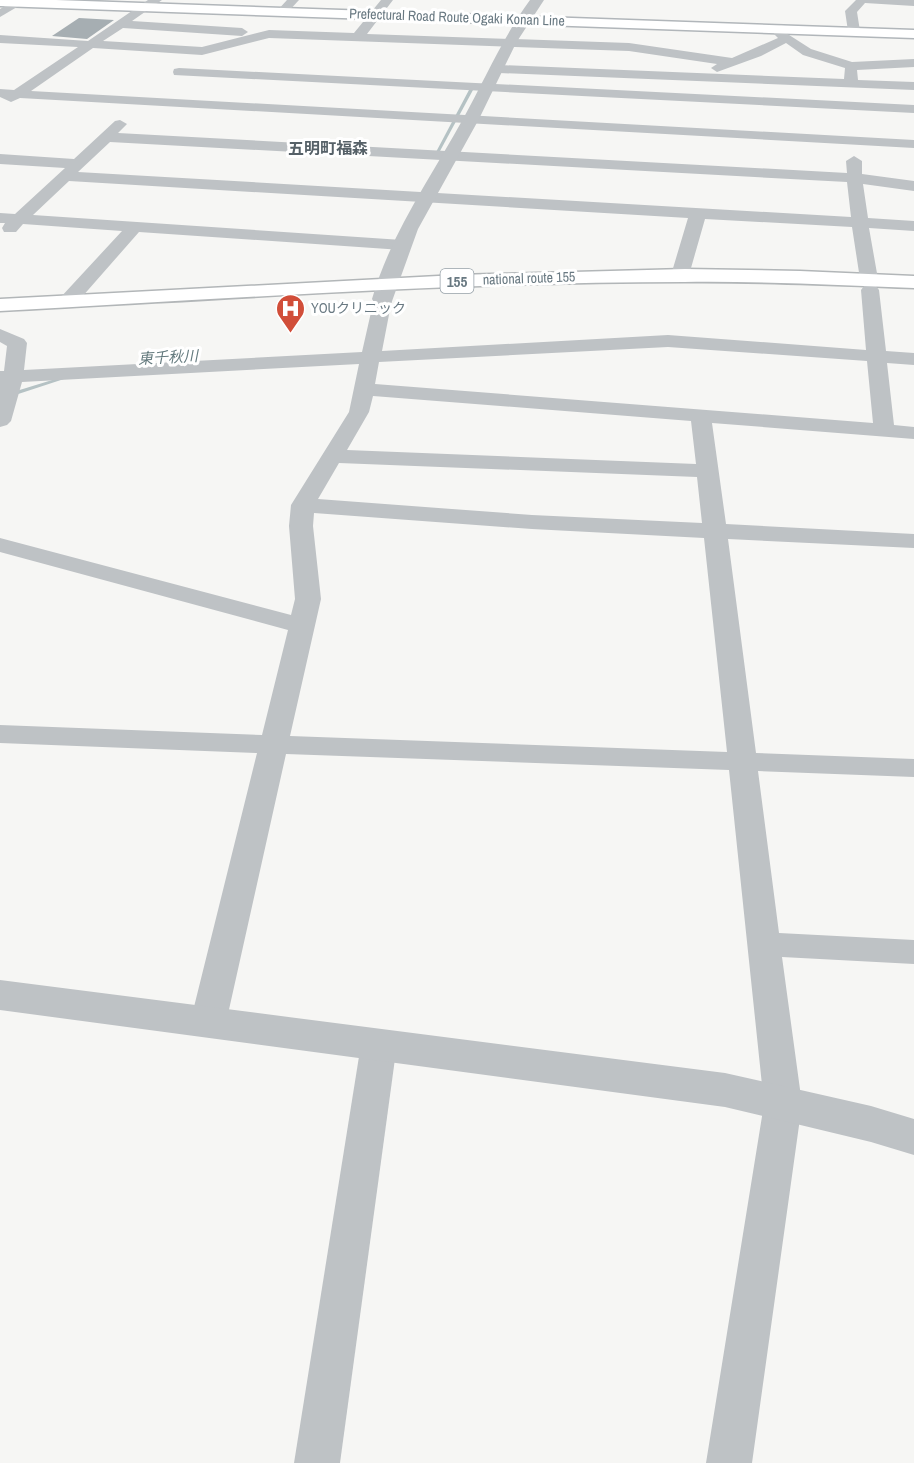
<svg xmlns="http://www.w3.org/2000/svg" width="914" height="1463" font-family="'Archivo Narrow','Noto Sans JP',sans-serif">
  <rect width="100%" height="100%" fill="#f6f6f4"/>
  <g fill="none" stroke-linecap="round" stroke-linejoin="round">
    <!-- stream -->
    <g fill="#b5c2c4" fill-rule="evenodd">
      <path d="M471,89l2,1 -33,61 -4,1 33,-62z"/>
      <path d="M62,377l5,1 -67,22v-4z"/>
    </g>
  </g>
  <!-- building -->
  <path fill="#a6aeb2" d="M79,18l35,2 -27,19 -35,-3z"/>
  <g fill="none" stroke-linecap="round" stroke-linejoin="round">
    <defs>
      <path id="secondary" d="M0,0h56l858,30v8l-914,-32z"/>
      <path id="trunk" d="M685,269l115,2 114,5v12c-77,-3 -153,-7 -230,-6 -228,0 -456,17 -684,29v-12l457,-24z"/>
    </defs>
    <!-- secondary casing -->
    <use href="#secondary" stroke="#b1b6ba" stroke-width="3"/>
    <!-- trunk casing -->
    <use href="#trunk" stroke="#b2b6b8" stroke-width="3"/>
    <!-- minor -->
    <g fill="#bec2c5" fill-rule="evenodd">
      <path d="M15,0h14l-29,17v-8z"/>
      <path d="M148,0h14l-30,21 110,7 6,4 -6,4 -119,-8 -20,13 99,6 67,-17 85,3 27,-33h12l-26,34 262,9 103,15 46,-20 -4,-4 1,-5 6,-4 4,1 1,7 25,16 41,13 62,-3v8l-57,3 1,10 56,2v8l-415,-17 -6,-4 6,-4 345,14 1,-11 -42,-13 -17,-12 -25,13 -44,16 -6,-4 6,-4 -88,-13 -360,-13 -67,17 -109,-7 -62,43 883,49v8l-894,-50 -9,4 -11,-5v-8l14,1 64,-43 -78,-4v-8l88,6z"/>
      <path d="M287,0h12l-13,14h-8l-2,-2z"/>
      <path d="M856,0h58v6l-49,-3 -8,9 3,19 -6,4 -6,-4 -3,-20z"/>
      <path d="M179,68l735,37v8l-740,-38 -1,-3 1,-3z"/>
      <path d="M120,120l7,4 -9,9 729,40 -1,-12 8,-5 8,5v13l52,7v10l-51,-7 5,34 46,3v10l-45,-3 9,51 -3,4h-12l-3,-4 -8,-52 -147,-8 -16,56 -3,4h-12l-3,-4 17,-57 -619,-37 -36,34 369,25 6,1 3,4 -3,4 -6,1 -263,-18 -65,74h-14l-2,-4 2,-4 62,-67 -99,-7 -7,8h-12l-2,-4 3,-5h-5v-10l15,1 50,-46 -65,-4v-10l74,5 41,-38zM110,142l737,40 4,35 -773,-45z"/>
      <path d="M870,285l6,1 3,4 7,61 28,2v12l-27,-2 7,62 20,2v12l-202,-16 14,101 188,10v14l-186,-9 28,214 158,6v18l-156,-6 21,162 135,7v24l-132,-7 20,147 -50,359h-46l58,-359 -35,-334 -443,-16 -60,269 -5,10 -13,4 -13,-4 -5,-10 67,-270 -257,-10v-18l262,10 26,-105 -288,-78v-14l291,77 4,-16 -6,-73 2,-21 58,-93 10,-48 -337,18 -11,39 -4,4 -7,2v-56h4l3,-25 -7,-4v-13l24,10 3,4 -3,27 338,-18 12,-53 3,-4h12l3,4 -10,52 286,-16 198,15 -5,-60 3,-4zM668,347l199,14 6,62 -498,-39 4,-22zM373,396l318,25 5,43 -349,-14 22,-38zM339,463l358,14 5,46 -170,-8 -214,-16zM314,513l218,16 172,9 23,214 -437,-16 31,-137 -8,-73z"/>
      <path d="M379,1030l13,4 5,10 -57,419h-46l67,-419 5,-10z"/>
    </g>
    <!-- tertiary -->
    <g fill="#bec2c5" fill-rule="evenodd">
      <path d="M530,0h14l-28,43 -37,76 -61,110 -27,75 -8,1 -8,-1 -3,-5c19,-66 58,-120 91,-180 22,-40 40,-82 67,-119z"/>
      <path d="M0,980l725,93 146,33 43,13v36l-43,-13 -146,-35 -725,-97z"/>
    </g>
    <!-- secondary -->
    <use href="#secondary" fill="#fff" fill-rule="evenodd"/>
    <!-- trunk -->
    <use href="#trunk" fill="#fff" fill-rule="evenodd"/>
  </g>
  <!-- icons -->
  <defs>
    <symbol id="hospital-pin" viewBox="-11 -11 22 30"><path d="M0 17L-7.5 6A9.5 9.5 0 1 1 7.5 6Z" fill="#d14e39" stroke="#fff"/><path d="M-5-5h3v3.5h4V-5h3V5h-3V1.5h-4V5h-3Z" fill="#fff"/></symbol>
  </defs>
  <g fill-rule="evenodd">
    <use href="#hospital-pin" x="274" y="292" width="33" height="45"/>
  </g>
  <g text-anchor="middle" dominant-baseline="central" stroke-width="6" stroke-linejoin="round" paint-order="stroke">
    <!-- far-street labels -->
    <g font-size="14" fill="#697982" stroke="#fff">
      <text transform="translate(457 17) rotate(2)">Prefectural Road Route Ogaki Konan Line</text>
      <text transform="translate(529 278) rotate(-2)">national route 155</text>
    </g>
    <!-- far-poi labels -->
    <g font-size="14" fill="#697982" stroke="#fff" text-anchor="start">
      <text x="311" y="308">YOUクリニック</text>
    </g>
    <!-- shield labels -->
    <rect fill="#fff" stroke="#96a1a8" stroke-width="1.5" x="440.5" y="269" width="33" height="24" rx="4.5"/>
    <g font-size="15" font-weight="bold" fill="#697982">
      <text x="457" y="281">155</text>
    </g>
    <!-- far-water labels -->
    <g font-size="15" font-style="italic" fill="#647a7e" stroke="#fff">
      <text transform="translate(168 357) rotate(-3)">東千秋川</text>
    </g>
    <!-- far-quarter labels -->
    <g font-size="16" font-weight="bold" fill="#566168" stroke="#fff">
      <text x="328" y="148">五明町福森</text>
    </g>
  </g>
</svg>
